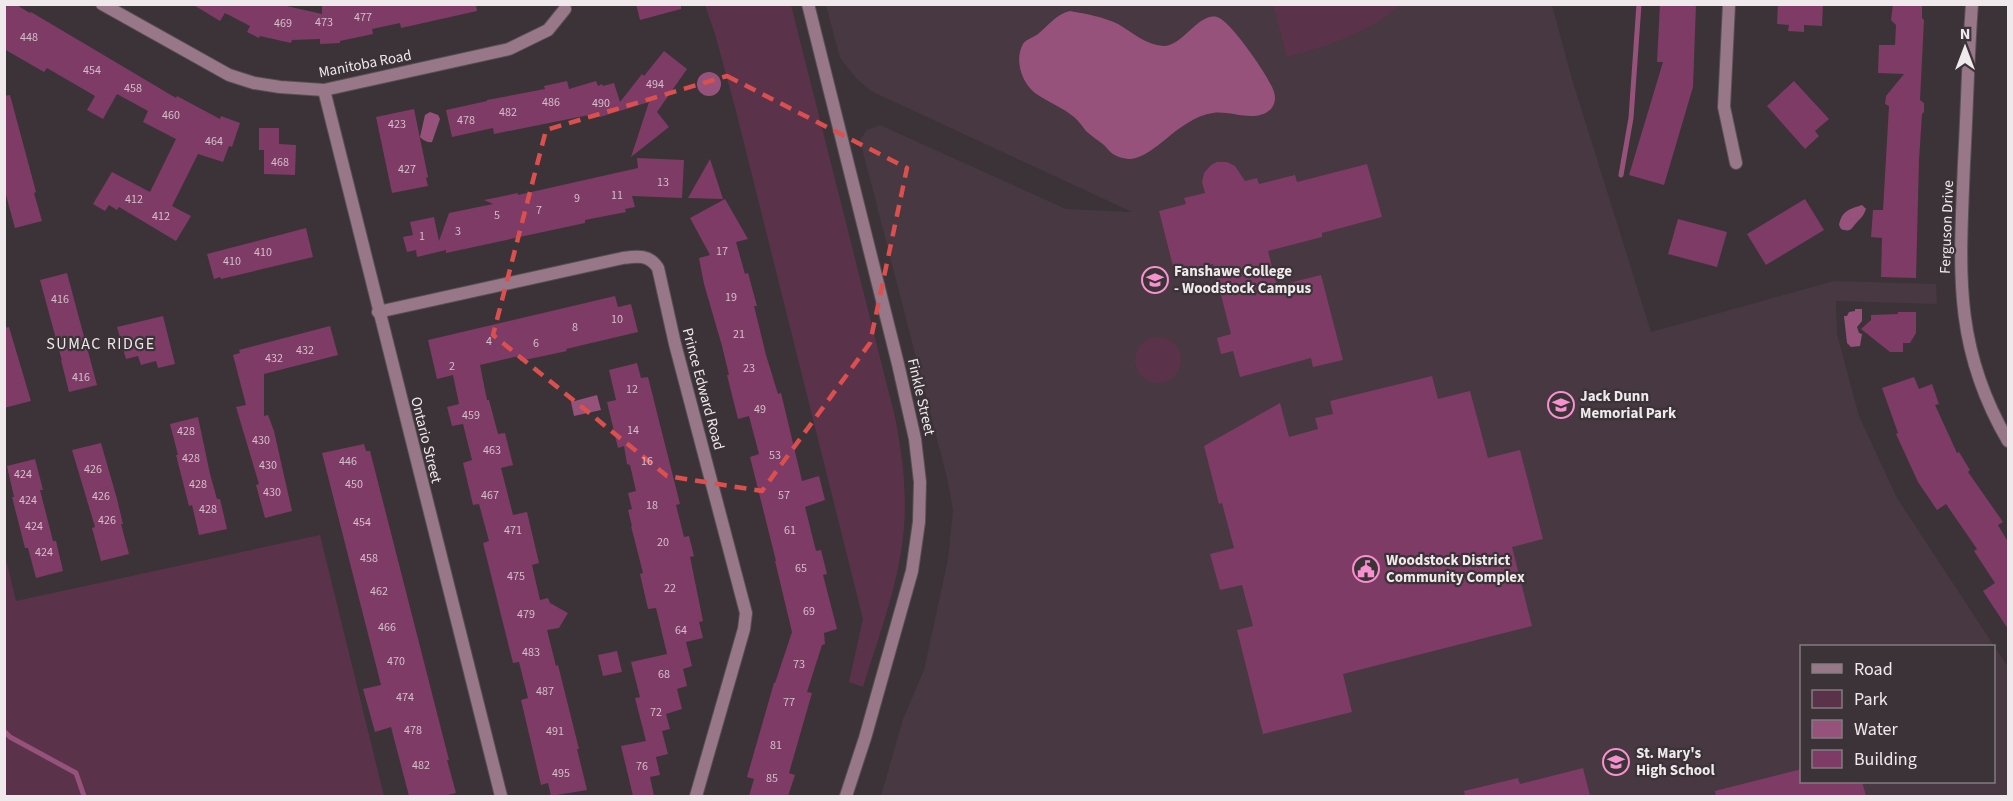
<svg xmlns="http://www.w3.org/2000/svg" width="2013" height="801" font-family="'Source Sans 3',sans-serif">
  <rect width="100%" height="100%" fill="#3b3337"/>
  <!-- built -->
  <path fill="#473841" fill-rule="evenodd" d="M826,5h726l20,74 79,253 183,-51 102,3 1,20 -101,-3 1,33 22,82 38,82 111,169v129h-1127l22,-77 21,-49 24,-111 5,-49 -6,-32 -87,-338 7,-10 13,-5 186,84 66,3 -261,-121 -14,-12 -17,-21zM1802,646h192v136h-192z"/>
  <!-- green -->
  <g fill="#5a334a">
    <path d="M705,5h86l104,412c7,36 12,73 9,110 -4,54 -25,108 -41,160l-14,-5 14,-63 -127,-508 -21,-77z"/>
    <path d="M1273,5v-1l127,1c-31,28 -72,41 -113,52z"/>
    <circle cx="1158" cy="360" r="23"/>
    <path d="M320,535l64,261h-379v-241l11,46z"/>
  </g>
  <!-- water -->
  <g fill="#97527c">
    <path d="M1070,11c17,3 33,6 48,13 14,8 28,21 45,22 19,1 36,-34 54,-29 13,3 53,61 57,75 2,6 1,12 -3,17 -16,15 -39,1 -58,4 -17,2 -34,15 -47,26 -10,8 -22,18 -35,20 -5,0 -14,-2 -18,-5 -3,-2 -6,-6 -9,-9 -6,-5 -13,-9 -18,-14 -4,-5 -7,-10 -12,-14 -12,-10 -26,-15 -39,-24 -13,-10 -21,-33 -12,-49 3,-5 10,-6 15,-10 10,-8 18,-20 32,-23z"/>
    <circle cx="709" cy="84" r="12"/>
    <path d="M430,112l8,3 2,4 -8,23c-5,1 -9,-2 -12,-5l5,-22z"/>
    <path d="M1862,205l4,4c-3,7 -3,7 -8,12 -7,7 -6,12 -17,8l-2,-4c3,-15 11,-16 23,-20z"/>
    <path d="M1855,309h7v12l-5,6 2,6 3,1 -2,12 -9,1 -4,-4 -3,-27h3l2,-4 6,-1z"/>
    <path d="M597,395l4,15 -27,6 -3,-14z"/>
  </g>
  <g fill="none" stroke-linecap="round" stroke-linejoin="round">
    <!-- stream -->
    <g stroke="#97527c" stroke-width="5">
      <path d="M1621,175l10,-57 8,-114"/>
      <path d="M4,731l6,6 66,36 8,23"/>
    </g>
  </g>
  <!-- building -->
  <g fill="#7e3b65">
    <path d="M8,4h7l15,9 1,-1 145,86 1,-2 43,23 1,-3 19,7 -8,24 -3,-1 -6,16 -25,-8 -26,52 19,10 -15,25 -57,-34 -2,3 -8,-5 -4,6 -12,-7 19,-32 38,20 26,-53 -33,-17 5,-11 -31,-17 -14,25 -16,-9 8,-14 -48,-28 -3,4 -40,-23v-39z"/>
    <path d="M192,4h86l44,10v-10h154l1,7 -76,17 -1,-5 -28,6 1,5 -33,7v2l-20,1v-5l-28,1 -1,3 -31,-7 -1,2 -12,-6 3,-6 -25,-13 -5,8z"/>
    <path d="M636,4h45v5l-41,11z"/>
    <path d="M1660,4h36l-3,83 -29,98 -35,-10 34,-113h-6z"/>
    <path d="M1778,4h45l-1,22 -18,-1v7l-16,-1 1,-6 -12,-1z"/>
    <path d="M1893,4h29v14l2,2 -4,80 4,3v9l-2,2 -3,46 -3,118 -35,-1 1,-39 -11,-1 2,-27h10l6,-104 -4,-2 1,-8 18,-22 -26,-1 1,-28h16l1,-20 -5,-5z"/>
    <path d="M664,51l23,18 -30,43 12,15 -38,30 18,-55 -49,15 -1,-4 -105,21 -1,-6 -41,9 -6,-27 41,-9v-1l58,-11 -1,-3 23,-5 2,8 27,-8 2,5 4,-2 1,2 11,-3 6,19 22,-28 2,2z"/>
    <path d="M1794,81l35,38 -14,12 4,5 -14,13 -38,-43z"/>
    <path d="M10,95l26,97 -2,1 8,28 -27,7 -11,-40v-92z"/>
    <path d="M414,109l14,68 -2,1 2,8 -36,7 -16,-76z"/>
    <path d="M259,128h20v16l17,1 -1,30 -31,-1v-24h-5z"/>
    <path d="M637,158l47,2 -2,38 -50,-2 3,11 -10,2 1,3 -41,8v3l-139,30v-3l-29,7 -1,-7 -9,2 -4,-15 10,-2 -3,-13 24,-5 5,24 10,-28 44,-9 -9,-4 34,-7v2l120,-27z"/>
    <path d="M710,159l13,40 -35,-1z"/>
    <path d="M1217,162h10l8,4 10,15 12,-3 2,6 36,-9 2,7 70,-18 15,53 -60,16v4l-54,14 9,35 44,-11 22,85 -30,7 -2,-9 -71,19 -7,-26 -12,3 -4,-16 14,-4 -18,-70 -38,10 -16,-63 27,-7 -2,-6 21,-5 -3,-11 2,-9 7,-8z"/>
    <path d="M725,199l23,40 -12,3 9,32 3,-1 9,33h-3l12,49 12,39 3,-1 21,88 17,-5 6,24 -20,7 11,44 5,-1 6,24 -4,1 14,54 -13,4 1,11 -3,1 -15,47 5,1 -23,80 6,2 -7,21h-39l5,-17 -7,-2 27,-94h1l17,-51 -17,-71h1l-26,-104 9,-3 -10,-38 -11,3 -11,-44h2l-7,-29 -18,-62 -5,-26 11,-3 -20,-37z"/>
    <path d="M1805,199l19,31 -58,35 -19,-31z"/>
    <path d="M1678,219l49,13 -10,35 -49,-13z"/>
    <path d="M306,228l7,29 -92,22 -1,-2 -6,2 -7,-25z"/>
    <path d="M67,273l30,112 -28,7 -8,-32 1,1 -22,-81z"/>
    <path d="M615,296l3,11 13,-3 7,28 -72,17 1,2 -47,10 -1,-5 -39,9 7,35h2l9,34 7,-1 8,32 -12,3 12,47 14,-3 12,51 -7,2 8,35 8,-2 2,5 18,10 -9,15 -12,2 9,36 2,-1 21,84h-2l10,41 -36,6 -3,-13 -7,2 -20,-85 7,-2 -9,-36 -6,1 -30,-120 6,-2 -10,-37 -6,1 -10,-42 9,-3 -9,-36 -11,2 -5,-19 12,-3 -6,-29 -16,4 -9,-39z"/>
    <path d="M1898,312h18v21l-6,10h-7v9h-13l-29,-23 10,-9v-5l27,-1z"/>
    <path d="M163,316l12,48 -17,4 -2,-7 -15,4 -3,-9 -12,3 -9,-32z"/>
    <path d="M330,326l8,29 -74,19v42l4,-1 6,16 18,80 -27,7 -9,-33 3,-1 -23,-77 10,-2 -13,-50 7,-2 -1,-3z"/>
    <path d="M9,327l22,74 -27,7v-80z"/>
    <path d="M637,363l4,15 7,-1 32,127 -4,1 8,32 5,-1 5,20 -4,1 13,64 -4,1 4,16 -17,4 6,24 -9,3 4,17 -10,3 5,20 -16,5 4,15 -8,2 6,23 -12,3 4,18 -10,2 4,19h-21l-12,-50 25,-5 -11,-43 5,-1 -9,-35 36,-8 -11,-46 -8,1 -8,-35 3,-1 -12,-47h1l-4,-16 4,-1 -4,-16 8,-2 -6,-26 -3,-1 -3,-18 -6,2 -11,-46 9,-2 -7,-30z"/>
    <path d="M1432,376l6,23 32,-8 18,67 32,-8 23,89 -31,8 20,79 -189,48 9,38 -89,22 -26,-104 16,-4 -11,-41 -22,5 -10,-36 24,-6 -12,-45 -3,1 -15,-58 76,-43 9,34 29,-8 -3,-11 18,-4 -3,-13z"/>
    <path d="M1914,377l5,12 13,-5 7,20 -4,1 22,48 2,-1 11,18 -2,2 35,50 -5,3 10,17v87l-25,-38 12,-8 -21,-32 3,-2 -31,-45 -9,6 -19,-28 -22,-48 2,-1 -16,-45z"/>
    <path d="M198,417l12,57 7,25h3l7,30 -28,6 -7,-30 -3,1 -13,-51h2l-8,-31z"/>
    <path d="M101,443l16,56 6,25h-2l8,30 -28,7 -9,-33 3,-1 -23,-77z"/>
    <path d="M364,444l2,7h4l79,309h-2l9,33 -12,3h-35l-18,-69 -16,5 -12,-43 18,-4 -59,-232z"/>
    <path d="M35,459l8,31h-3l13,51h3l7,30 -27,7 -8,-30h-3l-13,-51h2l-7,-31z"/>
    <path d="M617,651l5,21 -19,4 -5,-21z"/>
    <path d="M1583,768l7,28h-125l-1,-5 54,-13 2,6z"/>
    <path d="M1802,769v13h60l4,14h-150l-1,-5z"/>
  </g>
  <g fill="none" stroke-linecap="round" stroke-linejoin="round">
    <defs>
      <g id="minor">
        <path d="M102,4l127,71 25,8 26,4 44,3 185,-41 39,-19 17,-21"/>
        <path d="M808,4l90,360 17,75 5,43 -1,40 -7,49 -47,167 -19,58"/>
        <path d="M1729,4l-5,103 12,56"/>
        <path d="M1972,4c-4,53 -5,106 -8,159 -4,106 -12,182 44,278"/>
        <path d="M324,90l177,706"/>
        <path d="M378,312l245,-54c14,-2 26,-4 35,10l17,76 71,269 -2,16 -48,167"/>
      </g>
    </defs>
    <!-- minor casing -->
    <use href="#minor" stroke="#585054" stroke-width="14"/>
    <!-- minor -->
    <use href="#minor" stroke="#987789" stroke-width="12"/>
  </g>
  <!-- marked area -->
  <path fill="none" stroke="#db4f4f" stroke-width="4.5" stroke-dasharray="12 8" stroke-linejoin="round" d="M727,76l180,92 -37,175 -108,148 -95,-15 -174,-141 53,-205z"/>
  <!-- icons -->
  <defs>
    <symbol id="university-ring" viewBox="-11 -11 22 22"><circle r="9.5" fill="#3b3337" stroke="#f790ce" stroke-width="1.5"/><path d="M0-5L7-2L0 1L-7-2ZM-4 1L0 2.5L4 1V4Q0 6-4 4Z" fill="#f790ce"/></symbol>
    <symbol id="civic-ring" viewBox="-11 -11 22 22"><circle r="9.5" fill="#3b3337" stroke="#f790ce" stroke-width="1.5"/><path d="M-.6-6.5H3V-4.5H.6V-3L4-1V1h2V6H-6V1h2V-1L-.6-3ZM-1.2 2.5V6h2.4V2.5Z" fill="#f790ce"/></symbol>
    <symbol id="school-ring" viewBox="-11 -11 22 22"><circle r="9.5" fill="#3b3337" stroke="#f790ce" stroke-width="1.5"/><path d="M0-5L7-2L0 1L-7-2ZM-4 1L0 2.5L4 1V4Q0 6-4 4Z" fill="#f790ce"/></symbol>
  </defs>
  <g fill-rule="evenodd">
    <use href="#university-ring" x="1140" y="265" width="30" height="30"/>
    <use href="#university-ring" x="1546" y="390" width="30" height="30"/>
    <use href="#civic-ring" x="1351" y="554" width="30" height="30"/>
    <use href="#school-ring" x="1601" y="747" width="30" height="30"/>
  </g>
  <g text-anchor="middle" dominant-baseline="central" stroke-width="4.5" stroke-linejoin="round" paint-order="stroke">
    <!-- number labels -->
    <g font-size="12" fill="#d3beca">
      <text x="363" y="17">477</text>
      <text x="324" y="22">473</text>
      <text x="283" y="23">469</text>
      <text x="29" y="37">448</text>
      <text x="92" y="70">454</text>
      <text x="655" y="84">494</text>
      <text x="133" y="88">458</text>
      <text x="551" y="102">486</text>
      <text x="601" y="103">490</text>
      <text x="508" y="112">482</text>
      <text x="171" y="115">460</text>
      <text x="466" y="120">478</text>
      <text x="397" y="124">423</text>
      <text x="214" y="141">464</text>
      <text x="280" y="162">468</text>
      <text x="407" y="169">427</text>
      <text x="663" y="182">13</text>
      <text x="617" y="195">11</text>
      <text x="577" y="198">9</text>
      <text x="134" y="199">412</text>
      <text x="539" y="210">7</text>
      <text x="497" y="215">5</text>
      <text x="161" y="216">412</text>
      <text x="458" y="231">3</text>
      <text x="422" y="236">1</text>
      <text x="722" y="251">17</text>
      <text x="263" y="252">410</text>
      <text x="232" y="261">410</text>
      <text x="731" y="297">19</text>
      <text x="60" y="299">416</text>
      <text x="617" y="319">10</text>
      <text x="575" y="327">8</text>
      <text x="739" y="334">21</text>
      <text x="489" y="341">4</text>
      <text x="536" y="343">6</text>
      <text x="305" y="350">432</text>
      <text x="274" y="358">432</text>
      <text x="452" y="366">2</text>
      <text x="749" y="368">23</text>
      <text x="81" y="377">416</text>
      <text x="632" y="389">12</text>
      <text x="760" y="409">49</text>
      <text x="471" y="415">459</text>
      <text x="633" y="430">14</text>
      <text x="186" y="431">428</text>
      <text x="261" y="440">430</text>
      <text x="492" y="450">463</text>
      <text x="775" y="455">53</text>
      <text x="191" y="458">428</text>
      <text x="348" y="461">446</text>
      <text x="647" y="461">16</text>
      <text x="268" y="465">430</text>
      <text x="93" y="469">426</text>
      <text x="23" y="474">424</text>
      <text x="198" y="484">428</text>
      <text x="354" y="484">450</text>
      <text x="272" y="492">430</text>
      <text x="490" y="495">467</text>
      <text x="784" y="495">57</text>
      <text x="101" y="496">426</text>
      <text x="28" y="500">424</text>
      <text x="652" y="505">18</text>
      <text x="208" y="509">428</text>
      <text x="107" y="520">426</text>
      <text x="362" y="522">454</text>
      <text x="34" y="526">424</text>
      <text x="513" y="530">471</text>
      <text x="790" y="530">61</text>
      <text x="663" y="542">20</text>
      <text x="44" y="552">424</text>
      <text x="369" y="558">458</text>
      <text x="801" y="568">65</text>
      <text x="516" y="576">475</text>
      <text x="670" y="588">22</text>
      <text x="379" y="591">462</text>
      <text x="809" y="611">69</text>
      <text x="526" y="614">479</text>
      <text x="387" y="627">466</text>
      <text x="681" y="630">64</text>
      <text x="531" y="652">483</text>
      <text x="396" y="661">470</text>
      <text x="799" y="664">73</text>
      <text x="664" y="674">68</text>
      <text x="545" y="691">487</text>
      <text x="405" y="697">474</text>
      <text x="789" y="702">77</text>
      <text x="656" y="712">72</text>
      <text x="413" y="730">478</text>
      <text x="555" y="731">491</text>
      <text x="776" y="745">81</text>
      <text x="421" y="765">482</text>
      <text x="642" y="766">76</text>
      <text x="561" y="773">495</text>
      <text x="772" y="778">85</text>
    </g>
    <!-- street labels -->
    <g font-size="15" fill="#efe9ec" stroke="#3b3337">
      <text transform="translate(365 64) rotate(-11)">Manitoba Road</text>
      <text transform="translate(1947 227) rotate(-88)">Ferguson Drive</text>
      <text transform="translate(703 389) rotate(75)">Prince Edward Road</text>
      <text transform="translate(921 397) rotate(77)">Finkle Street</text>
      <text transform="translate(426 440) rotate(76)">Ontario Street</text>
    </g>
    <!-- poi labels -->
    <g font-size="15" font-weight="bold" fill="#efe9ec" stroke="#3b3337" text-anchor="start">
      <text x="1174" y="271">Fanshawe College<tspan x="1174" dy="17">- Woodstock Campus</tspan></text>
      <text x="1580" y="396">Jack Dunn<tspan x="1580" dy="17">Memorial Park</tspan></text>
      <text x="1386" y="560">Woodstock District<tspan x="1386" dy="17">Community Complex</tspan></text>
      <text x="1636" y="753">St. Mary's<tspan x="1636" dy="17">High School</tspan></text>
    </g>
    <!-- neighbourhood labels -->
    <g font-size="16" letter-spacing="1.5" fill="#efe9ec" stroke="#3b3337">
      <text x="101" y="344">SUMAC RIDGE</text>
    </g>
  </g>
  <!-- border -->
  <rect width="2013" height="801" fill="none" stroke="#efe9ec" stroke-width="12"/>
  <!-- legend -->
  <rect x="1800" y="645" width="195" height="138" fill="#3b3337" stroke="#837c7f" stroke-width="1.5"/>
  <rect x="1812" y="664" width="30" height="9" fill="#987789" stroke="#837c7f" stroke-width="1.5"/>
  <text x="1854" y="675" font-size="18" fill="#efe9ec">Road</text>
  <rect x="1812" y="690" width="30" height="18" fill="#5a334a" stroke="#837c7f" stroke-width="1.5"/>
  <text x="1854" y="705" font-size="18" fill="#efe9ec">Park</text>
  <rect x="1812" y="720" width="30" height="18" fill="#97527c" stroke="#837c7f" stroke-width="1.5"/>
  <text x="1854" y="735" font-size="18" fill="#efe9ec">Water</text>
  <rect x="1812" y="750" width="30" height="18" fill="#7e3b65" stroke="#837c7f" stroke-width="1.5"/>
  <text x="1854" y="765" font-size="18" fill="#efe9ec">Building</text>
  <!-- north arrow -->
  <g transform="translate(1965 48)" stroke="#3b3337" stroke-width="4.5" paint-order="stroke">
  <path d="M0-4.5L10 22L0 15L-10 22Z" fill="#efe9ec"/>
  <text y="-9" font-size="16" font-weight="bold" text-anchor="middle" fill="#efe9ec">N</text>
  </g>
</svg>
